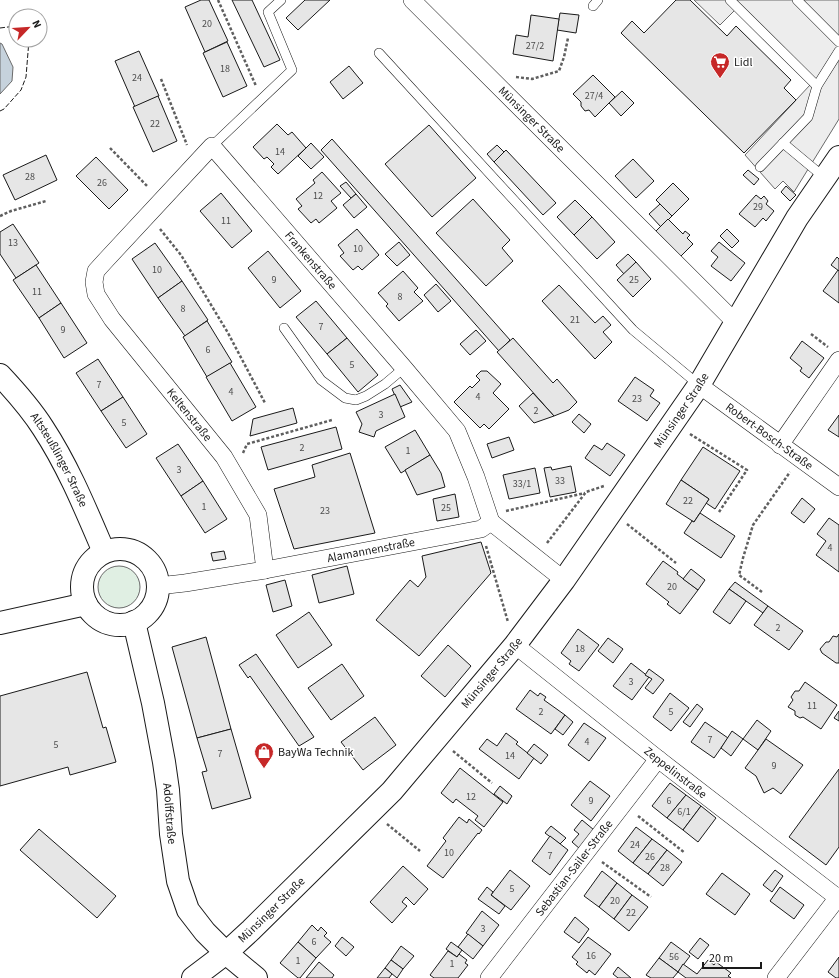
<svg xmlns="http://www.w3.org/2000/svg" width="839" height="978" font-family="'Source Sans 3',sans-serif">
  <rect width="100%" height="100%" fill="#fff"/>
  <!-- green -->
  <circle fill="#e0efe3" stroke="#6a6a6a" cx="119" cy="587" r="21"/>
  <!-- parking -->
  <path fill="#ededed" stroke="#6a6a6a" d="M694,0h145v119l-45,73 -11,-11 -8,8 -30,-34 65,-70 -75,-75 -15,15z"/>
  <!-- water -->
  <path fill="#c6d2dc" stroke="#6a6a6a" d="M0,43l2,1 11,23 -1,14 -12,13z"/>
  <!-- building -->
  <g fill="#e6e6e6" stroke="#1a1a1a">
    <path d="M201,0h8l19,41 -23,11 -20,-45z"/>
    <path d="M232,0h20l28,60 -16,7z"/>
    <path d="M305,0h25l-32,30 -12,-12z"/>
    <path d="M676,0h14l37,36 9,-10 55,54 -7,8 12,12 -52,53 -123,-120 11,-12 12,12z"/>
    <path d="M560,13l19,2 -3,18 -19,-3z"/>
    <path d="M531,15l28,4 -6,42 -40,-7 3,-19 12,2z"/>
    <path d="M227,42l20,44 -24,11 -20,-44z"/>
    <path d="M139,51l20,45 -24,11 -20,-46z"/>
    <path d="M349,66l14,17 -20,16 -13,-17z"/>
    <path d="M593,75l22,22 -20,20 -6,-7 -4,1 -4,-5v-4l-8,-8z"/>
    <path d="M622,91l12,12 -13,13 -12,-13z"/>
    <path d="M158,96l19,45 -24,11 -20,-45z"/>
    <path d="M277,124l11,11 4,-3 14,16 -28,26 -7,-7 3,-3 -7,-7 -3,2 -11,-12z"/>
    <path d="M429,125l47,53 -44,39 -47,-53z"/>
    <path d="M332,139l178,201 -11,11 -178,-201z"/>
    <path d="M311,143l13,14 -13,12 -13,-13z"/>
    <path d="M497,145l7,7 -10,10 -7,-8z"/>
    <path d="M506,150l50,53 -13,12 -49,-53z"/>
    <path d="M46,155l11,25 -42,20 -12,-25z"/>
    <path d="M96,157l32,33 -19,19 -33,-33z"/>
    <path d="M633,159l21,22 -18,17 -21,-22z"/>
    <path d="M748,170l11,9 -5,6 -11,-10z"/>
    <path d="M322,172l19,21 -10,8 6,7 -18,15 -3,-4 -5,4 -13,-14 4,-3 -6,-7 19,-16 -2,-3z"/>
    <path d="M346,182l10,12 -5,4 -11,-12z"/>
    <path d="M673,183l16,16 -17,17 -16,-16z"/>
    <path d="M786,186l10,9 -6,6 -9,-9z"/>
    <path d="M221,193l31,38 -20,17 -32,-37z"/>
    <path d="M356,194l11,13 -13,11 -11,-13z"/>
    <path d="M756,195l5,4 3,-3 4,5 -2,3 8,7 -8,10 -3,-3 -8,9 -16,-13z"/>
    <path d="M473,199l37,41 -8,8 11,13 -27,25 -50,-53z"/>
    <path d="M575,200l17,17 -18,18 -17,-18z"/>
    <path d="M660,204l12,12 -11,11 -12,-13z"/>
    <path d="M592,217l23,25 -18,17 -23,-24z"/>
    <path d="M668,219l15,15 2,-3 5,4 -3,3 6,6 -12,12 -25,-25z"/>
    <path d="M13,224l26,39 -23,15 -16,-24v-22z"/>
    <path d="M357,229l22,26 -17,15 -4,-4 -5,4 -13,-14 4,-3 -6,-8z"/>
    <path d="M727,229l12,12 -7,7 -12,-12z"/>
    <path d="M399,242l11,13 -13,11 -12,-12z"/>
    <path d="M719,242l26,21 -14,18 -20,-15 7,-9 -7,-6z"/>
    <path d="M155,243l27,38 -24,17 -26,-39z"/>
    <path d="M268,251l33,40 -21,17 -32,-40z"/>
    <path d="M628,254l8,8 -12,12 -8,-9z"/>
    <path d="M837,257l2,2v12l-8,-6z"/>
    <path d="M636,262l15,17 -18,18 -16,-17z"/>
    <path d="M36,265l25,38 -22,15 -26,-38z"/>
    <path d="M838,270l1,1v32l-16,-12z"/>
    <path d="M403,271l15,17 -4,4 9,9 -24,20 -13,-15 2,-2 -10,-11z"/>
    <path d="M182,281l26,39 -23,16 -27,-38z"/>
    <path d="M436,284l15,17 -13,11 -14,-17z"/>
    <path d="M559,285l36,38 8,-7 8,9 -8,7 9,10 -17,17 -53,-58z"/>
    <path d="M316,301l31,37 -20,16 -31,-37z"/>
    <path d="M61,303l26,40 -23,15 -25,-40z"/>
    <path d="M207,321l25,41 -25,15 -24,-40z"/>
    <path d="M476,330l10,11 -16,14 -10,-11z"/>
    <path d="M347,338l31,37 -20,17 -31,-38z"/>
    <path d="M513,338l40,45 4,-4 20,23 -8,8 -15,6 -57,-64z"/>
    <path d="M802,341l22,17 -15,20 -9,-7 2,-3 -12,-10z"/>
    <path d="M98,359l25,38 -22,14 -25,-38z"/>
    <path d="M230,363l26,44 -24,14 -26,-44z"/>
    <path d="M481,371h6l14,13 -8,9 16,16 -20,20 -5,-5 -4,4 -26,-26 16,-16 2,2 8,-8 -4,-4z"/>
    <path d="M635,377l19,13 -4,6 10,7 -13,18 -29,-20z"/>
    <path d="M400,385l12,17 -12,5 -8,-18z"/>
    <path d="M533,393l21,23 -20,7 -15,-17z"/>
    <path d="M395,394l10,23 -29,14 -2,6 -15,-5 3,-8 -6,-12z"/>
    <path d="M123,397l24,37 -21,14 -25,-37z"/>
    <path d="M293,408l4,15 -47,13 3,-17z"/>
    <path d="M579,414l12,10 -7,9 -12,-11z"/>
    <path d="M839,415v22l-11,-7z"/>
    <path d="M336,427l6,22 -74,21 -7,-23z"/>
    <path d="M415,430l15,25 -29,18 -16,-26z"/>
    <path d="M509,437l5,13 -22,8 -5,-14z"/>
    <path d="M607,443l18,12 -15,21 -25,-18 9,-13 8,5z"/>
    <path d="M178,444l25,37 -22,15 -25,-38z"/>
    <path d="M703,447l37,24 -25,38 -9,-6 3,-4 -28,-19z"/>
    <path d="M350,453l25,80 -81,16 -20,-60 41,-12 -3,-12z"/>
    <path d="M430,455l11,18 4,14 -28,8 -12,-25z"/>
    <path d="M571,466l5,26 -26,5 -6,-29 7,-1 1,3z"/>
    <path d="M535,468l5,25 -31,6 -6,-24z"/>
    <path d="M681,480l28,19 -15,23 -28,-18z"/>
    <path d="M203,481l24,38 -22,14 -24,-37z"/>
    <path d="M455,494l4,23 -22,4 -4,-22z"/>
    <path d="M802,498l13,11 -11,14 -13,-10z"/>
    <path d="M700,513l35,23 -14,22 -37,-25 8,-12 2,1z"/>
    <path d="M829,518l10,7v47l-23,-17 10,-14 -9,-7z"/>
    <path d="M481,542l10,31 -72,83 -43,-36 34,-40 8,7 8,-10 -4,-21z"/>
    <path d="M224,551l2,8 -13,2 -2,-8z"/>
    <path d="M663,561l15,11 -1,2 21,16 -18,24 -13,-10 2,-2 -23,-18z"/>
    <path d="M347,566l7,28 -35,9 -7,-28z"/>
    <path d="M691,569l14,11 -7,10 -15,-11z"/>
    <path d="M285,580l7,26 -19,6 -7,-27z"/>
    <path d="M735,582l33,24 -5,7 -34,-24z"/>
    <path d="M729,589l17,12 -16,23 -17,-12z"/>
    <path d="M768,606l35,25 -14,19 -35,-25z"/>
    <path d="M309,612l23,33 -34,23 -22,-33z"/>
    <path d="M578,629l21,16 -20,26 -10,-7 2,-3 -10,-8z"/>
    <path d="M839,634v29h-3l-14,-10 -2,-4 6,-7h3l4,-6 4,1z"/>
    <path d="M206,637l25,92 -34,9 -25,-91z"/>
    <path d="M608,638l15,11 -10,14 -15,-12z"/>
    <path d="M448,645l23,21 -26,31 -24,-21z"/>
    <path d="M256,654l58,83 -15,9 -49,-70 -2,2 -9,-13z"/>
    <path d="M631,663l18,14 -17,23 -19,-14z"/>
    <path d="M342,664l22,32 -33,24 -23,-32z"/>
    <path d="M649,669l15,11 -11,14 -8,-6 7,-9 -7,-4z"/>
    <path d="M87,672l16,56 3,-1 10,35 -46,13 -2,-8 -68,19v-90z"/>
    <path d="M805,682l32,23 -16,24 -18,-12 -3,1 -5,-3v-4l-7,-4 5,-7 -2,-3 4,-6h4z"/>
    <path d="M530,690l8,6 2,-3 6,4 -2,3 21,15 -14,19 -35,-25z"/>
    <path d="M670,693l19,15 -18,23 -18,-14z"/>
    <path d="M697,704l6,5 -13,18 -7,-5z"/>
    <path d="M839,711v10l-5,-3z"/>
    <path d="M565,715l8,7 -10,13 -8,-6z"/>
    <path d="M375,717l21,28 -33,25 -22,-28z"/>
    <path d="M757,720l14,11 -13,19 -15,-11z"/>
    <path d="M705,722l23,16 -14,20 -23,-16z"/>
    <path d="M584,723l22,15 -17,23 -21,-16z"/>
    <path d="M231,729l20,69 -39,11 -10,-37 5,-1 -10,-33z"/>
    <path d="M732,731l11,8 -12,17 -10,-8z"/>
    <path d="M506,733l12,9 -2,2 18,14 -15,21 -40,-30 8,-10 10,7z"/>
    <path d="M766,739l37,26 -22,29 -8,-6 -9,5 -8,-17 -11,-8z"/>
    <path d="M534,744l14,11 -7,9 -14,-11z"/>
    <path d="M460,768l43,34 -19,25 -9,-7 3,-4 -22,-17 -3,4 -12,-10z"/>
    <path d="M839,769v78l-13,18 -37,-28z"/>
    <path d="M590,781l20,15 -19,25 -20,-16z"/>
    <path d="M670,783l16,12 -19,23 -15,-12z"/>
    <path d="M500,786l12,10 -5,8 -13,-10z"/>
    <path d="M686,795l15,11 -18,24 -16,-12z"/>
    <path d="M701,806l15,12 -18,24 -15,-12z"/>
    <path d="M459,817l8,6 2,-4 13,11 -3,4 -1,-1 -35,45 -16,-12 19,-25 -3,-3z"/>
    <path d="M582,820l12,10 -14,19 -8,-7 7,-8 -5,-4z"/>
    <path d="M551,826l15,12 -6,6 -15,-11z"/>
    <path d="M636,827l16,12 -19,24 -15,-12z"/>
    <path d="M39,829l77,67 -19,22 -77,-68z"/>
    <path d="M550,836l18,14 -18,25 -18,-14z"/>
    <path d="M652,839l15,11 -19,24 -15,-11z"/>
    <path d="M667,850l15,12 -19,24 -15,-12z"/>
    <path d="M403,866l25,23 -14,16 -8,-8 -4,5 5,4 -15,17 -22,-21z"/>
    <path d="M510,870l20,16 -19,24 -20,-15z"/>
    <path d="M775,870l8,6 -11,16 -9,-7z"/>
    <path d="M602,871l15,12 -18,24 -15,-11z"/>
    <path d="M722,873l28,21 -15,21 -29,-21z"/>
    <path d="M617,883l15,12 -18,24 -15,-12z"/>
    <path d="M487,887l6,5 -2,3 14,11 -6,8 -21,-15z"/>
    <path d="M780,887l24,18 -10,14 -24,-18z"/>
    <path d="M632,895l16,12 -19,24 -15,-12z"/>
    <path d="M482,911l17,14 -16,21 -17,-13z"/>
    <path d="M575,917l14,12 -10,14 -15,-11z"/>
    <path d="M312,925l6,6 3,-4 6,6 -3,3 7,6 -15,16 -18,-16z"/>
    <path d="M468,934l15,12 -10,13 -15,-12z"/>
    <path d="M342,937l12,10 -8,9 -11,-10z"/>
    <path d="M588,937l23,17 -16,21 -6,-5 -2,3 -11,-9 2,-2 -6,-5z"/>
    <path d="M700,938l9,7 -11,14 -9,-7z"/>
    <path d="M298,942l18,16 -16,20h-2l-18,-15z"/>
    <path d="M451,942l11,8 -5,7 -11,-8z"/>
    <path d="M671,942l19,14 -12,16 -19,-14z"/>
    <path d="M401,946l13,10 -11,13 -12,-9z"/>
    <path d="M448,951l9,6 2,-3 8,6 -2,3 3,2 -10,13h-24l-4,-3z"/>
    <path d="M839,957v21h-3l-8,-6z"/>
    <path d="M659,958l19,14 -5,6h-22l-5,-3z"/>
    <path d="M391,960l12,9 -6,9 -12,-10z"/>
    <path d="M708,960l6,5 2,-3 15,11 -3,3 3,2h-45l-8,-6 5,-8 14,10z"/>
    <path d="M319,962l15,13 -2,3h-26z"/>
    <path d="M618,967l13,11h-13l-5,-4z"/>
    <path d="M385,968l7,6 -3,4h-12z"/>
  </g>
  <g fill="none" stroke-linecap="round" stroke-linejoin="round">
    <defs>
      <g id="service">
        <path d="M730,0l87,86"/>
        <path d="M797,0l42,42"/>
        <path d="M593,6l5,-6"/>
        <path d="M379,53l254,277 66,55"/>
        <path d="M783,143l42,35"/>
        <path d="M212,146l80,-76 -24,-58 13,-12"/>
        <path d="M760,167l48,-50 9,-31 22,-35"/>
        <path d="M284,328l37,52 24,18 11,2 10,-4 19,-12 19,-16"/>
      </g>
      <g id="minor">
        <path id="s1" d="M412,0l324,323"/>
        <path id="s2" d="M699,385l140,102"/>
        <path d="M780,445l59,-85"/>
        <path id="s3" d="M265,570l-7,-55 -34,-58 -112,-138 -16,-25 -2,-12 2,-11 10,-11 106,-114 192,222 53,63 19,46 15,45"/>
        <path id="s4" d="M158,586l27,-3 80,-13 216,-41 10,-7 73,58"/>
        <path id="s5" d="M515,645l143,114 180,139"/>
        <path id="s6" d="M489,978l169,-219"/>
        <path d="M776,978l63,-82"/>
      </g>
      <g id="tertiary">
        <path id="s7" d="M0,375c15,16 31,34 43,53 25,38 43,82 61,124"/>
        <circle cx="120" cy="587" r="38"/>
        <path id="s8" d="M134,622l19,81 11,59 4,28 3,44 7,47 10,29 17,22 21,21 30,25"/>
        <path d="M0,623l86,-19"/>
        <path id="s9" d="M193,978l33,-25 25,-23 141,-139 123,-146 49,-65 135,-195 98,-167 42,-61"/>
      </g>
    </defs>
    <!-- service casing -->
    <use href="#service" stroke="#1a1a1a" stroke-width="10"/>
    <!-- minor casing -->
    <use href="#minor" stroke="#1a1a1a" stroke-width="18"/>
    <!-- tertiary casing -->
    <use href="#tertiary" stroke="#1a1a1a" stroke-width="24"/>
    <!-- path -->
    <g stroke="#5f5f5f" stroke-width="2.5" stroke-dasharray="3 2" stroke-linecap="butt">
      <path d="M218,0l38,86"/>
      <path d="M516,77l16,2 27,-8 5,-14 4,-19"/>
      <path d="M161,79l26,66"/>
      <path d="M110,148l38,39"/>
      <path d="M0,216l11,-5 35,-10"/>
      <path d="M160,229l21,26 47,78 37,70"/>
      <path d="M811,334l17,13"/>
      <path d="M690,434l57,36 -28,42"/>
      <path d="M243,453l4,-9 85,-24"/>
      <path d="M506,511l79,-18"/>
      <path d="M627,524l49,39"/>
      <path d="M547,543l39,-51 18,-6"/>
      <path d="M486,546l22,76"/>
      <path d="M762,592l-23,-17 4,-17 10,-33 37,-53"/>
      <path d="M453,751l39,32"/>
      <path d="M638,816l47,37"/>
      <path d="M387,824l33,27"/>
      <path d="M602,862l49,35"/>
    </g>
    <!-- service -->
    <use href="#service" stroke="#fff" stroke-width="9"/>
    <!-- minor -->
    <use href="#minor" stroke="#fff" stroke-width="17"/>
    <!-- tertiary -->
    <use href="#tertiary" stroke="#fff" stroke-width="22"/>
    <!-- fence -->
    <g stroke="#1a1a1a" stroke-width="1" stroke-dasharray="5 2" stroke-linecap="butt">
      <path d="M0,28l16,-2"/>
      <path d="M0,111l4,-2 17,-19 5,-13 3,-37"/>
    </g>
  </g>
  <!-- icons -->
  <defs>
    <symbol id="supermarket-pin" viewBox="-11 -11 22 30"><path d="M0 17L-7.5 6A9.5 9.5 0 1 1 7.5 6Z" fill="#c62828" stroke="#fff"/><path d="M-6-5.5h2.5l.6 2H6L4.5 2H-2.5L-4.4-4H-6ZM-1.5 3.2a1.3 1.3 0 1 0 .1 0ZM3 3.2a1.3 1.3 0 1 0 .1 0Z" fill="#fff"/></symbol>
    <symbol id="shop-pin" viewBox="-11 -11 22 30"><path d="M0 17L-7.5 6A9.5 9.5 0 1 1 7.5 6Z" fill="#c62828" stroke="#fff"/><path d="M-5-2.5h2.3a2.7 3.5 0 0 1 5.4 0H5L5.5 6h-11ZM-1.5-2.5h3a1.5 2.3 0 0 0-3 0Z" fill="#fff"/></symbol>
  </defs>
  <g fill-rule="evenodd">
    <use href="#supermarket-pin" x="709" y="51" width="22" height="30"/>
    <use href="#shop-pin" x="253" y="741" width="22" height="30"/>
  </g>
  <g text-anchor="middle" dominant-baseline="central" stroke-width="3" stroke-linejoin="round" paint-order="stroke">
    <!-- number labels -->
    <g font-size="10" fill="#4d4d4d">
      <text x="207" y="24">20</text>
      <text x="535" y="46">27/2</text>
      <text x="225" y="69">18</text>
      <text x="137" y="78">24</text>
      <text x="594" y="96">27/4</text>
      <text x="155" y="124">22</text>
      <text x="280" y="152">14</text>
      <text x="30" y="177">28</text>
      <text x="102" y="183">26</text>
      <text x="318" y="196">12</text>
      <text x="758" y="207">29</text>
      <text x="226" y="221">11</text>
      <text x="13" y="243">13</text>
      <text x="358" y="249">10</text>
      <text x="157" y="270">10</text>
      <text x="274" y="280">9</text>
      <text x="634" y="280">25</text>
      <text x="37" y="292">11</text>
      <text x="400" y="297">8</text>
      <text x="183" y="309">8</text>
      <text x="575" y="320">21</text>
      <text x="321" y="327">7</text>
      <text x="63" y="330">9</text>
      <text x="208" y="350">6</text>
      <text x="352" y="365">5</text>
      <text x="99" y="385">7</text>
      <text x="231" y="392">4</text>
      <text x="478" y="397">4</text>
      <text x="637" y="399">23</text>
      <text x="536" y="411">2</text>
      <text x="381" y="415">3</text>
      <text x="124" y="423">5</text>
      <text x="302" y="448">2</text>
      <text x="408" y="451">1</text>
      <text x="179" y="470">3</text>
      <text x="560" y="481">33</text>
      <text x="522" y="484">33/1</text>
      <text x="688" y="501">22</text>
      <text x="204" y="507">1</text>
      <text x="446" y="508">25</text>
      <text x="325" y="511">23</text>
      <text x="830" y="548">4</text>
      <text x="672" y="587">20</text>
      <text x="778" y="628">2</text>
      <text x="580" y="649">18</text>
      <text x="631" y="682">3</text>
      <text x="812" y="706">11</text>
      <text x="541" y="712">2</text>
      <text x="671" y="712">5</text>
      <text x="710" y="740">7</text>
      <text x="587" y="742">4</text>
      <text x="56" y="745">5</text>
      <text x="220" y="754">7</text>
      <text x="510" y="756">14</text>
      <text x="774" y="766">9</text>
      <text x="471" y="797">12</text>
      <text x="591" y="801">9</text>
      <text x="669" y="801">6</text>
      <text x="684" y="812">6/1</text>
      <text x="635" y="845">24</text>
      <text x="449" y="853">10</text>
      <text x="550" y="856">7</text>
      <text x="650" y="857">26</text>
      <text x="665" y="868">28</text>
      <text x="512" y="889">5</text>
      <text x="615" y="901">20</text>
      <text x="631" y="913">22</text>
      <text x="483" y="929">3</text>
      <text x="314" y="942">6</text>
      <text x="591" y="956">16</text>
      <text x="674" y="957">56</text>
      <text x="298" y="961">1</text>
      <text x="452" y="964">1</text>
    </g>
    <!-- poi labels -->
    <g font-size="12" fill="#1a1a1a" stroke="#fff" text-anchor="start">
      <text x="734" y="62">Lidl</text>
      <text x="278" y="752">BayWa Technik</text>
    </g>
    <!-- street labels -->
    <g font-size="12" fill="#1a1a1a" stroke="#fff">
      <text stroke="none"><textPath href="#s1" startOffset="169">Münsinger Straße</textPath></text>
      <text stroke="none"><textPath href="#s3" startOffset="675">Frankenstraße</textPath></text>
      <text stroke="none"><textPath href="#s9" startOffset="752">Münsinger Straße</textPath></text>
      <text transform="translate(189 415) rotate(51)">Keltenstraße</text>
      <text stroke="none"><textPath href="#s2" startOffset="87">Robert-Bosch-Straße</textPath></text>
      <text stroke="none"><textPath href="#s7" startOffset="104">Altsteußlinger Straße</textPath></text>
      <text stroke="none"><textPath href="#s4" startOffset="216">Alamannenstraße</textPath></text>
      <text stroke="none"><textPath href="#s9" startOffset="428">Münsinger Straße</textPath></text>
      <text stroke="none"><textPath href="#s5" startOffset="205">Zeppelinstraße</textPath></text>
      <text stroke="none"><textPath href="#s8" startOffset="195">Adolffstraße</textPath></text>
      <text stroke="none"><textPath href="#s6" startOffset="139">Sebastian-Sailer-Straße</textPath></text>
      <text stroke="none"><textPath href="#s9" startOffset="104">Münsinger Straße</textPath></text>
    </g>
  </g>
  <!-- north arrow -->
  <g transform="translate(28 28) rotate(65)"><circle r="19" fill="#ffffff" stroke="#a3a3a3"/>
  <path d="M0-3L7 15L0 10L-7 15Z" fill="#c62828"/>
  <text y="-6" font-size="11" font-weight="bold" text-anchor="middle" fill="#1a1a1a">N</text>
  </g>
  <!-- scale -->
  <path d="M703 962v6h58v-6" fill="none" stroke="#1a1a1a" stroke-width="2"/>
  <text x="709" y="962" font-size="12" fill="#1a1a1a" stroke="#ffffff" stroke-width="3" paint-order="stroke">20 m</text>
</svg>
